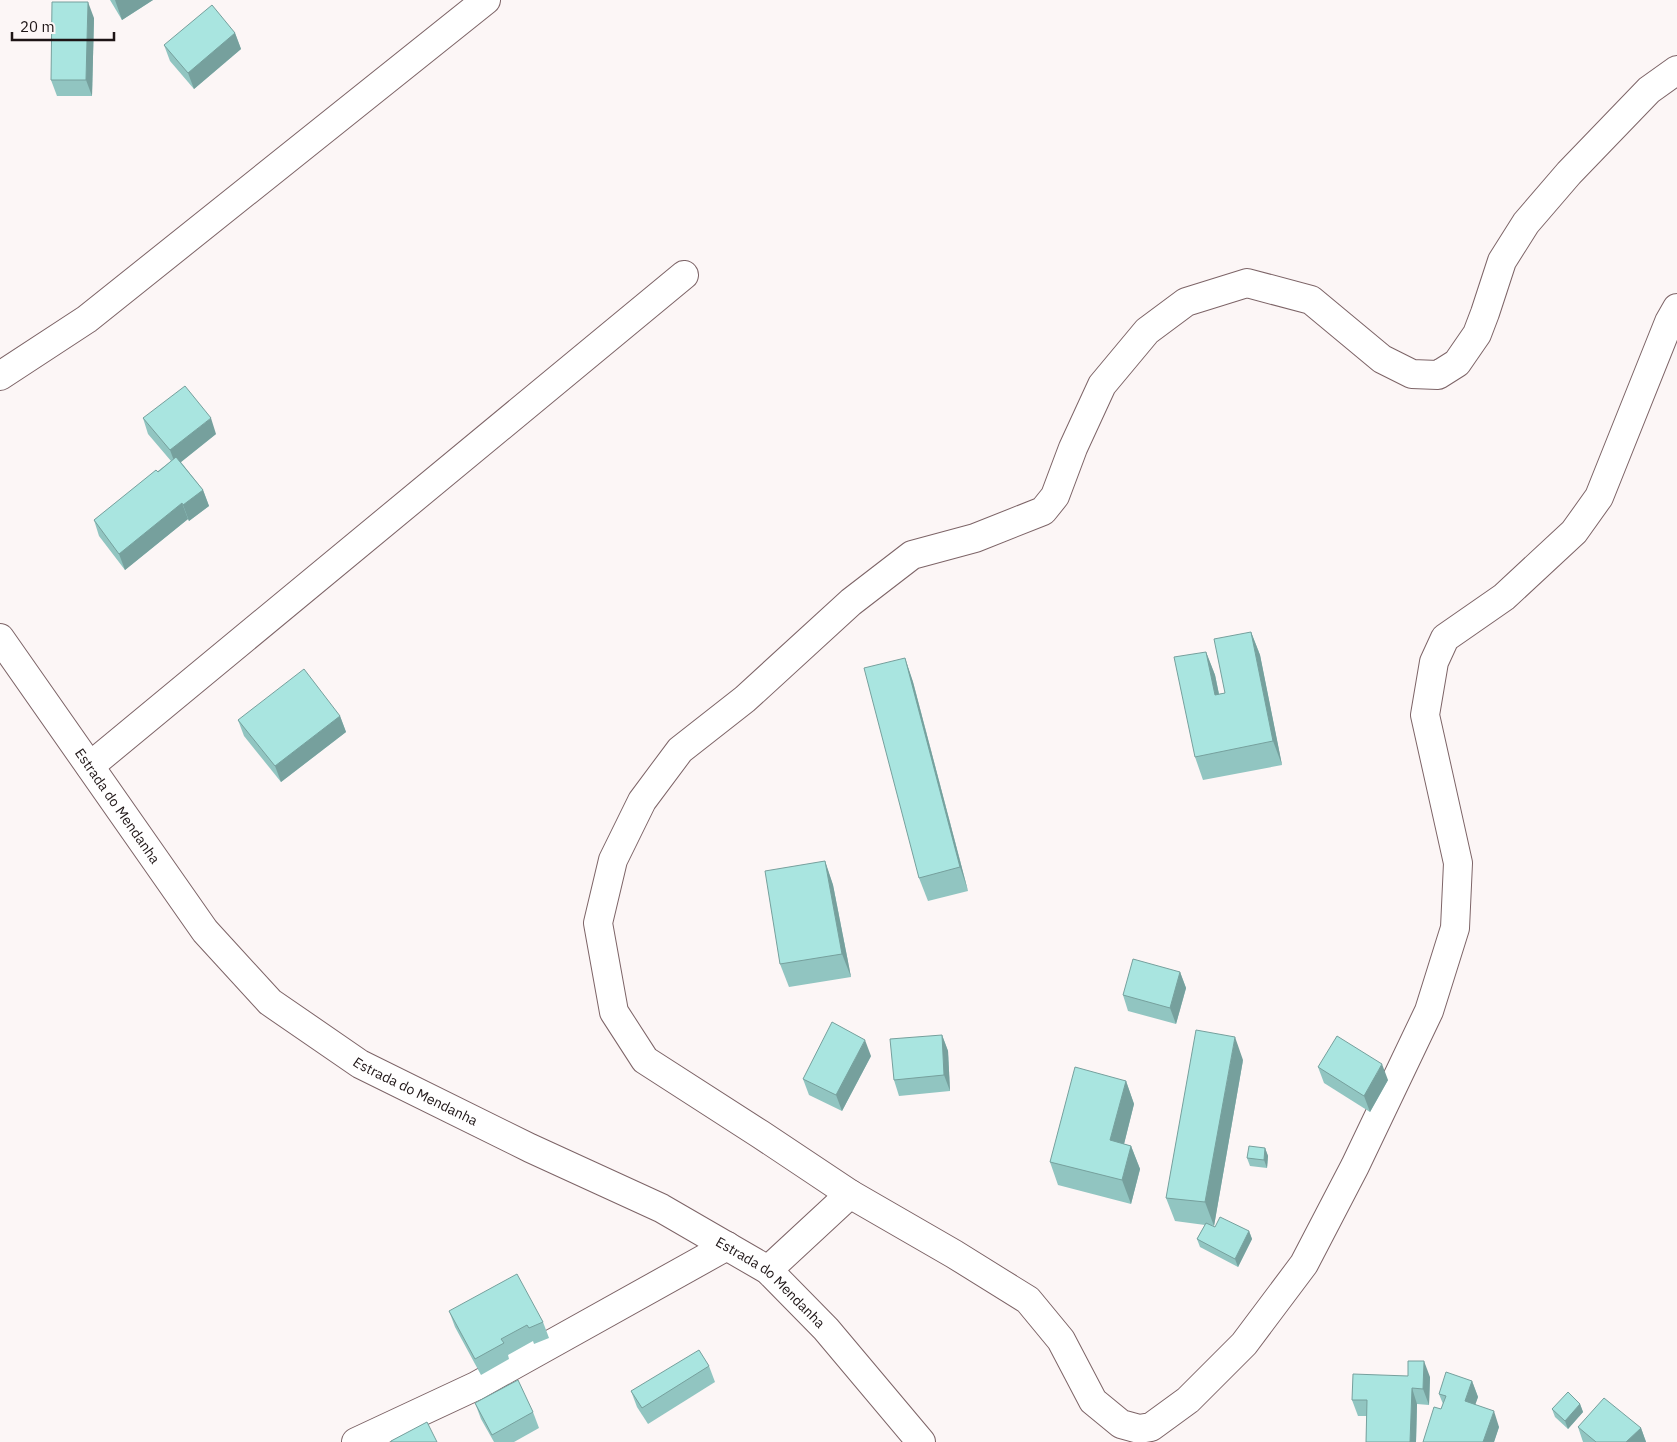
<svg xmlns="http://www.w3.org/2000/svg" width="1677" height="1442" font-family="'IBM Plex Sans',sans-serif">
  <rect width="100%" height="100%" fill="#fcf6f6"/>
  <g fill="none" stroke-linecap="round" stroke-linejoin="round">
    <defs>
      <g id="minor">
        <path d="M0,376l87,-57 399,-319"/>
        <path d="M90,766l594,-491"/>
        <path d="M850,1194l-90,-60 -115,-74 -31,-48 -16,-89 15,-63 29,-59 38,-51 65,-51 106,-97 61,-47 63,-17 68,-27 12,-15 18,-48 29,-63 45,-54 39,-29 61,-19 64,17 71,59 30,15 26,1 19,-12 20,-29 8,-21 17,-52 24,-38 43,-50 80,-83 28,-20"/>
        <path d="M768,1270l82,-76 104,60 74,46 33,40 32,61 28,23 18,5 12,-2 37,-27 56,-56 60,-80 51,-98 74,-155 26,-83 3,-65 -33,-148 9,-53 11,-24 59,-41 70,-65 25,-35 70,-175 8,-14"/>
        <path d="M356,1442l120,-56 251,-140"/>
      </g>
      <g id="secondary">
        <path id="s1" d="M0,638l205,293 65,71 90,62 170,84 131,60 107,62 58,59 95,113"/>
      </g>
    </defs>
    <!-- minor casing -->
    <use href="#minor" stroke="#7d6467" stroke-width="30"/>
    <!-- secondary casing -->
    <use href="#secondary" stroke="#7d6467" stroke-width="30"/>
    <!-- minor -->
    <use href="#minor" stroke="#fff" stroke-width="28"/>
    <!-- secondary -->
    <use href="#secondary" stroke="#fff" stroke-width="28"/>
  </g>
  <!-- wall -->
  <g fill="#91c5c1">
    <path d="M110,0h43l-31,20z"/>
    <path d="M94,18l-2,78h-35l-6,-16z"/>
    <path d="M235,33l6,16 -47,40 -24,-28 -6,-16z"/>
    <path d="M143,418l73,16 -35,28 22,28 6,16 -20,15 -1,-2 -63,51 -26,-34 -5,-16 77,-59 -23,-27z"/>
    <path d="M1251,632l9,23 22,110 -79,15 -8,-23 11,-105 9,23 4,19 6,-1z"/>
    <path d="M905,658l8,24 55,209 -40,10 -9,-23z"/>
    <path d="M340,716l6,16 -65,50 -37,-46 -6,-16z"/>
    <path d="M825,861l8,24 18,92 -62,10 -9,-23z"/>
    <path d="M1180,972l6,16 -10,36 -48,-13 -5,-16z"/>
    <path d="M942,1035l6,16 2,40 -51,5 -5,-16z"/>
    <path d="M871,1056l-29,55 -33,-16 -6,-16z"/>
    <path d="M1243,1060l-29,166 -3,-1 4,2 34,4 3,8 -14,28 -38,-20 -3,-8 8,-14 -30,-4 -9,-23z"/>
    <path d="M1318,1067l70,13 -18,32 -46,-29z"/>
    <path d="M1126,1081l8,23 -10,40 7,2 9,23 -9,35 -73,-19 -8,-23z"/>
    <path d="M1265,1148l3,8 -1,12 -17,-2 -3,-8z"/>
    <path d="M449,1311l94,11 6,16 -15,6 -1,-3 -25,14 1,4 -28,16 -26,-48z"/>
    <path d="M709,1366l6,16 -67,42 -11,-17 -6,-16z"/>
    <path d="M1408,1376l22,1 -1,28 -12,-1 -1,38h-50l1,-26h-9l-6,-16z"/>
    <path d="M1472,1381l6,16 -3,7 24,23 -5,15h-71l18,-33 2,-5 -4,-10z"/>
    <path d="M475,1403l58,9 6,16 -25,14h-20l-13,-23z"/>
    <path d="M1580,1404l3,8 -15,17 -13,-12 -3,-8z"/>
    <path d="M1578,1427l63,1 5,14h-63z"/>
  </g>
  <!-- shaded-wall -->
  <g fill="#76a09d">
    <path d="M115,0h38l-31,20z"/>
    <path d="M88,2l6,16 -2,78 -6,-16z"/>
    <path d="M235,33l6,16 -47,40 -6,-16z"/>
    <path d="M211,418l5,16 -40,32 -6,-16z"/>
    <path d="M203,490l6,16 -20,15 -6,-16z"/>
    <path d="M182,503l6,16 -63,51 -6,-16z"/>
    <path d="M1251,632l9,23 22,110 -9,-24z"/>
    <path d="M1206,652l9,23 9,44 -9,-24z"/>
    <path d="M905,658l8,24 55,209 -8,-24z"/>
    <path d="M340,716l6,16 -65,50 -6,-16z"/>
    <path d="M825,861l8,24 18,92 -9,-23z"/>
    <path d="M1180,972l6,16 -10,36 -6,-16z"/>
    <path d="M942,1035l6,16 2,40 -6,-16z"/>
    <path d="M1235,1037l8,23 -29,166 -9,-24z"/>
    <path d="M865,1040l6,16 -29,55 -6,-16z"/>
    <path d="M1382,1064l6,16 -18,32 -6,-16z"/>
    <path d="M1126,1081l8,23 -15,60 -9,-24z"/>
    <path d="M1131,1146l9,23 -9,35 -9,-24z"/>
    <path d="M1265,1148l3,8 -1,12 -3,-8z"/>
    <path d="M1249,1231l3,8 -14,28 -3,-8z"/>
    <path d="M1424,1361l6,16 -1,28 -6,-16z"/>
    <path d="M1472,1381l6,16 -7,20 -6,-16z"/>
    <path d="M1412,1388l5,16 -1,38h-6z"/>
    <path d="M1580,1404l3,8 -15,17 -3,-8z"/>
    <path d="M1494,1411l5,16 -5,15h-11z"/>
    <path d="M1641,1428l5,14h-20z"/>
  </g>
  <!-- building -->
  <g fill="#a9e5e0" stroke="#76a09d">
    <path d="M52,2h36l-2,78h-35z"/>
    <path d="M212,5l23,28 -47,40 -24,-28z"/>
    <path d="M185,386l26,32 -41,32 -27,-32z"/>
    <path d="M176,457l27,33 -20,15 -1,-2 -63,51 -25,-34 62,-50 2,2z"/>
    <path d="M1251,632l22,109 -78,16 -21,-100 32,-5 9,43 10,-2 -11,-54z"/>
    <path d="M905,658l55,209 -41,11 -55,-210z"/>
    <path d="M304,669l36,47 -65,50 -37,-46z"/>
    <path d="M825,861l17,93 -62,10 -15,-93z"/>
    <path d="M1133,959l47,13 -10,36 -47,-13z"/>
    <path d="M832,1022l33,18 -29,55 -33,-16z"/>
    <path d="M1196,1030l39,7 -30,165 -39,-4z"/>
    <path d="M942,1035l2,40 -50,5 -4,-41z"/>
    <path d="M1337,1036l45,28 -18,32 -46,-29z"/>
    <path d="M1075,1067l51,14 -16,59 21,6 -9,34 -72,-18z"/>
    <path d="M1249,1146l16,2 -1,12 -17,-2z"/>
    <path d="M1220,1217l29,14 -14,28 -38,-20 9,-16 9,4z"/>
    <path d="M517,1274l26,48 -14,6 -2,-3 -26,14 3,4 -29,16 -26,-48z"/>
    <path d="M699,1350l10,16 -67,42 -11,-17z"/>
    <path d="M1408,1361h16l-1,28 -11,-1 -2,54h-44l1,-42h-15l1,-26 55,2z"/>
    <path d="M1446,1372l26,9 -7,20 29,10 -11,31h-60l11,-35 7,2 5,-13 -7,-2z"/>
    <path d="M518,1380l15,32 -41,23 -17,-32z"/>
    <path d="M1568,1392l12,12 -15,17 -13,-12z"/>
    <path d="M1604,1398l37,30 -15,14h-30l-18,-15z"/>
    <path d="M427,1422l10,20h-46v-1z"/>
  </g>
  <g text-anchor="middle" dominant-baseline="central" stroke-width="4" stroke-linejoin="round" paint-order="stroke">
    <!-- street labels -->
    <g font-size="14" fill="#1d1415" stroke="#fcf6f6">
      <text stroke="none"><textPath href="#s1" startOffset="205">Estrada do Mendanha</textPath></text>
      <text stroke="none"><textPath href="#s1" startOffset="625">Estrada do Mendanha</textPath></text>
      <text stroke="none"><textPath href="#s1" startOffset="1030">Estrada do Mendanha</textPath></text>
    </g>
  </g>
  <!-- scale -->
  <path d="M12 32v8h102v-8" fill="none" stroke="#1d1415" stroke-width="2.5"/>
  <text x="20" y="32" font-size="15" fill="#1d1415" stroke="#fcf6f6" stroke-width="4" paint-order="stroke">20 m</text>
</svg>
